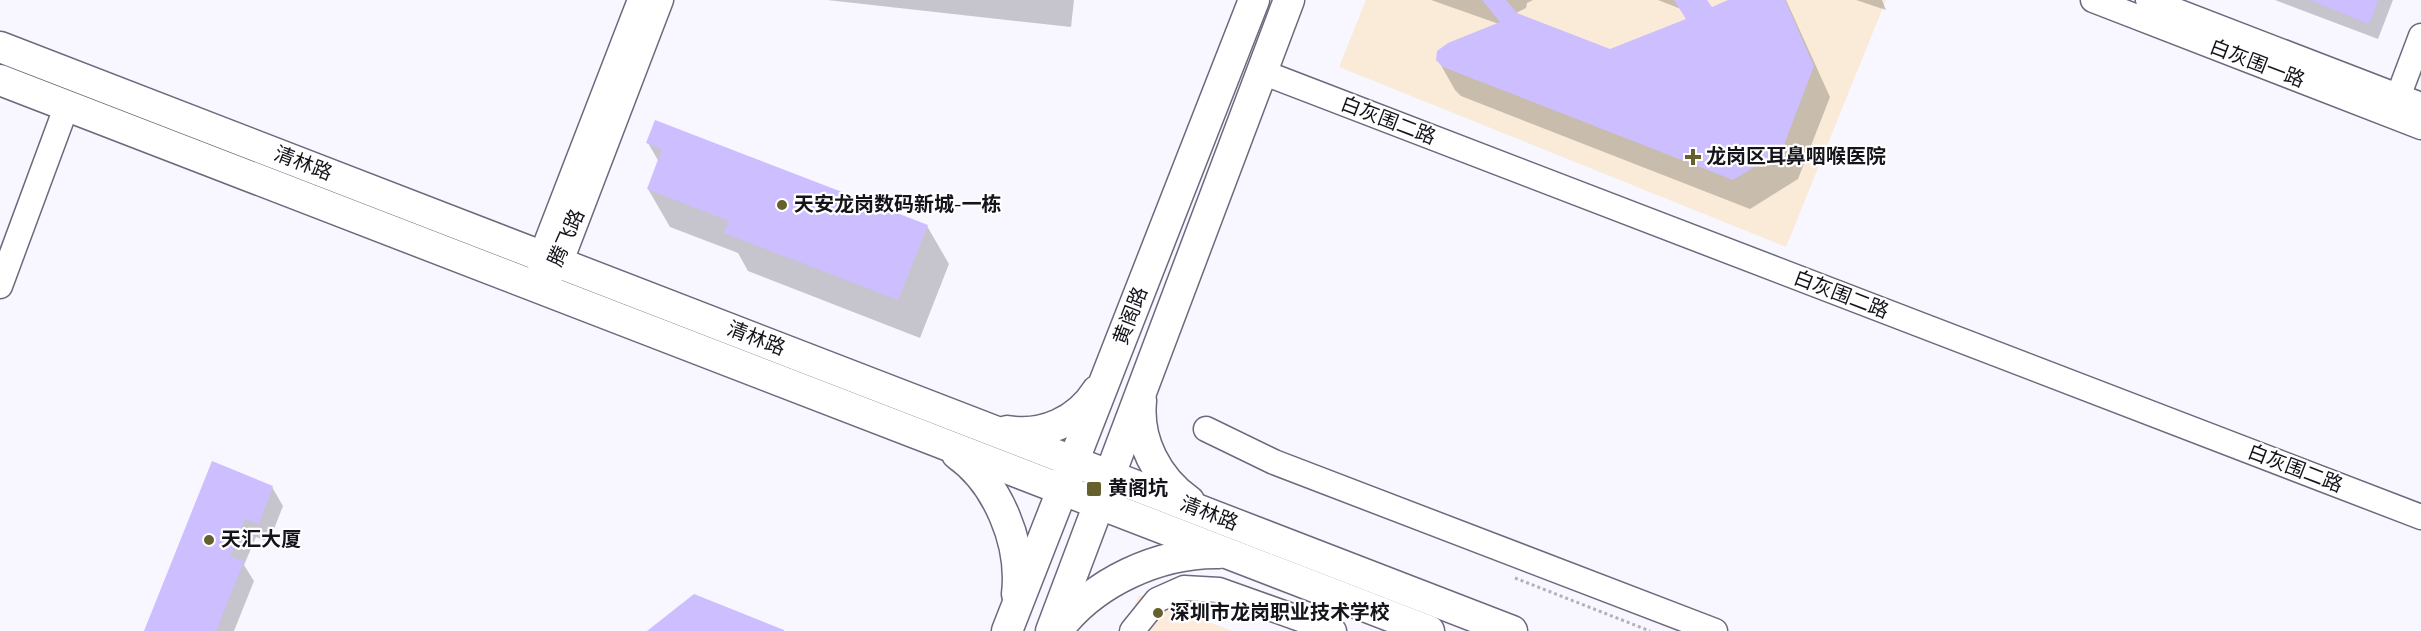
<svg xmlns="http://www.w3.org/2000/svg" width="2421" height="631" font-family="Spectral,'Noto Sans SC',serif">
  <rect width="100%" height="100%" fill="#f8f6ff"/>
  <!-- education -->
  <path fill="#fdeada" d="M1139,595l93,36h-107z"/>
  <!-- medical -->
  <path fill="#faebd8" d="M1366,0h520l-100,247 -447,-180z"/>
  <!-- shadow -->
  <g fill="#0003">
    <path d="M827,0h247l-3,27z"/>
    <path d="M1431,0h102l-6,3 -1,5 -12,6 96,36 77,-30 -6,-11 -23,-9h48l5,8 21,-8h54l44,97 -32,82 -48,30 -289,-113 -6,-6 -17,-30 61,-36z"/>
    <path d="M1856,0h26l4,10z"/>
    <path d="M2275,0h118l-15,39z"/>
    <path d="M648,143l279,83 22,38 -29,74 -172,-67 -10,-18 -68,-26 -22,-38 11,-27z"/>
    <path d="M272,487l11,19 -14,36 -13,-5 -12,28 10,16 -20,50h-88z"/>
  </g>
  <!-- building -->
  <g fill="#cdbeff">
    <path d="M1482,0h24l11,13 93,36 76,-30 -12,-19h33l5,7 16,-7h57l29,66 -32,84 -49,30 -290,-113 -7,-7 1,-9 11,-8 52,-21z"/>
    <path d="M2310,0h68l-9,24z"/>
    <path d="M655,120l273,105 -30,75 -174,-67 5,-12 -82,-32 15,-40 -16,-6z"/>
    <path d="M212,461l61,25 -14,38 -14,-5 -15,37 14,5 -28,70h-72z"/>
    <path d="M694,594l90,36v1h-137z"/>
  </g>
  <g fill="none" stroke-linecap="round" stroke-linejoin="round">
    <defs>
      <g id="minor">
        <path d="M2093,0l328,127"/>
        <path d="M2148,0l273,105"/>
        <path d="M1262,72l1159,445"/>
        <path d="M2393,110l28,-74"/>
        <path d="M540,273l1,-17 99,-256"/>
        <path d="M549,277l11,-13 101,-264"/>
        <path d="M0,286l67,-181"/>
        <path d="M1206,429l68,33 441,169"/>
        <path d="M1132,631l25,-31 27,-12 35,2 115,41"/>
      </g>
      <g id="major">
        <path d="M0,47l1512,584"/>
        <path d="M0,80l1429,551"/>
        <path d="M1141,401c-4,39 16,78 48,100"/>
        <path d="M1007,431c36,6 71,-10 90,-40"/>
        <path d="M957,454c41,29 66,90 60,140"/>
        <path d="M1007,631l247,-631"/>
        <path d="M1051,631l238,-631"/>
        <path d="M1057,631c36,-49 102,-79 162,-78"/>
      </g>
    </defs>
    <!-- minor casing -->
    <use href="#minor" stroke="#6d697c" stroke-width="27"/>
    <!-- major casing -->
    <use href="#major" stroke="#6d697c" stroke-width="33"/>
    <!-- path -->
    <path stroke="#b2b0b8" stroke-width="3" stroke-dasharray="3 3" stroke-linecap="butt" d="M1515,578l135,53"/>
    <!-- minor -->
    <use href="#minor" stroke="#fff" stroke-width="24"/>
    <!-- major -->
    <use href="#major" stroke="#fff" stroke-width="30"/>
  </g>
  <!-- markers -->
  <g fill="#66602d" stroke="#fff" stroke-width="2">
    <path d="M1690 148h6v6h6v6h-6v6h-6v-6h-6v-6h6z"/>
    <circle cx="782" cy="205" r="6"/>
    <rect x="1086" y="481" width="16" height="16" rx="3"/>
    <circle cx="209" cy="540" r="6"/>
    <circle cx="1158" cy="613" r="6"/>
  </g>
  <g text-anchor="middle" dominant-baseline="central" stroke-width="4.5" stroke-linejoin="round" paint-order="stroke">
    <!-- street labels -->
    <g font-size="20" fill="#16141b" stroke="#fff">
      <text transform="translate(2257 64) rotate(21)">白灰围一路</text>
      <text transform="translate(1388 121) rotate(21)">白灰围二路</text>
      <text transform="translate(303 164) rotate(21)">清林路</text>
      <text transform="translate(567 238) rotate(-66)">腾飞路</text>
      <text transform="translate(1841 295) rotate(21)">白灰围二路</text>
      <text transform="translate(1131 316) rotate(-69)">黄阁路</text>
      <text transform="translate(756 339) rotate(21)">清林路</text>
      <text transform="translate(2295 469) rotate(21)">白灰围二路</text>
      <text transform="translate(1209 514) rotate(21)">清林路</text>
    </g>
    <!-- poi labels -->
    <g font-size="20" font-weight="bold" fill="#16141b" stroke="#fff" text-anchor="start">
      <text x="1706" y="157">龙岗区耳鼻咽喉医院</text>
      <text x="794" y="205">天安龙岗数码新城-一栋</text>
      <text x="1108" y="489">黄阁坑</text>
      <text x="221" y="540">天汇大厦</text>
      <text x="1170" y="613">深圳市龙岗职业技术学校</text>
    </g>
  </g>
</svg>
